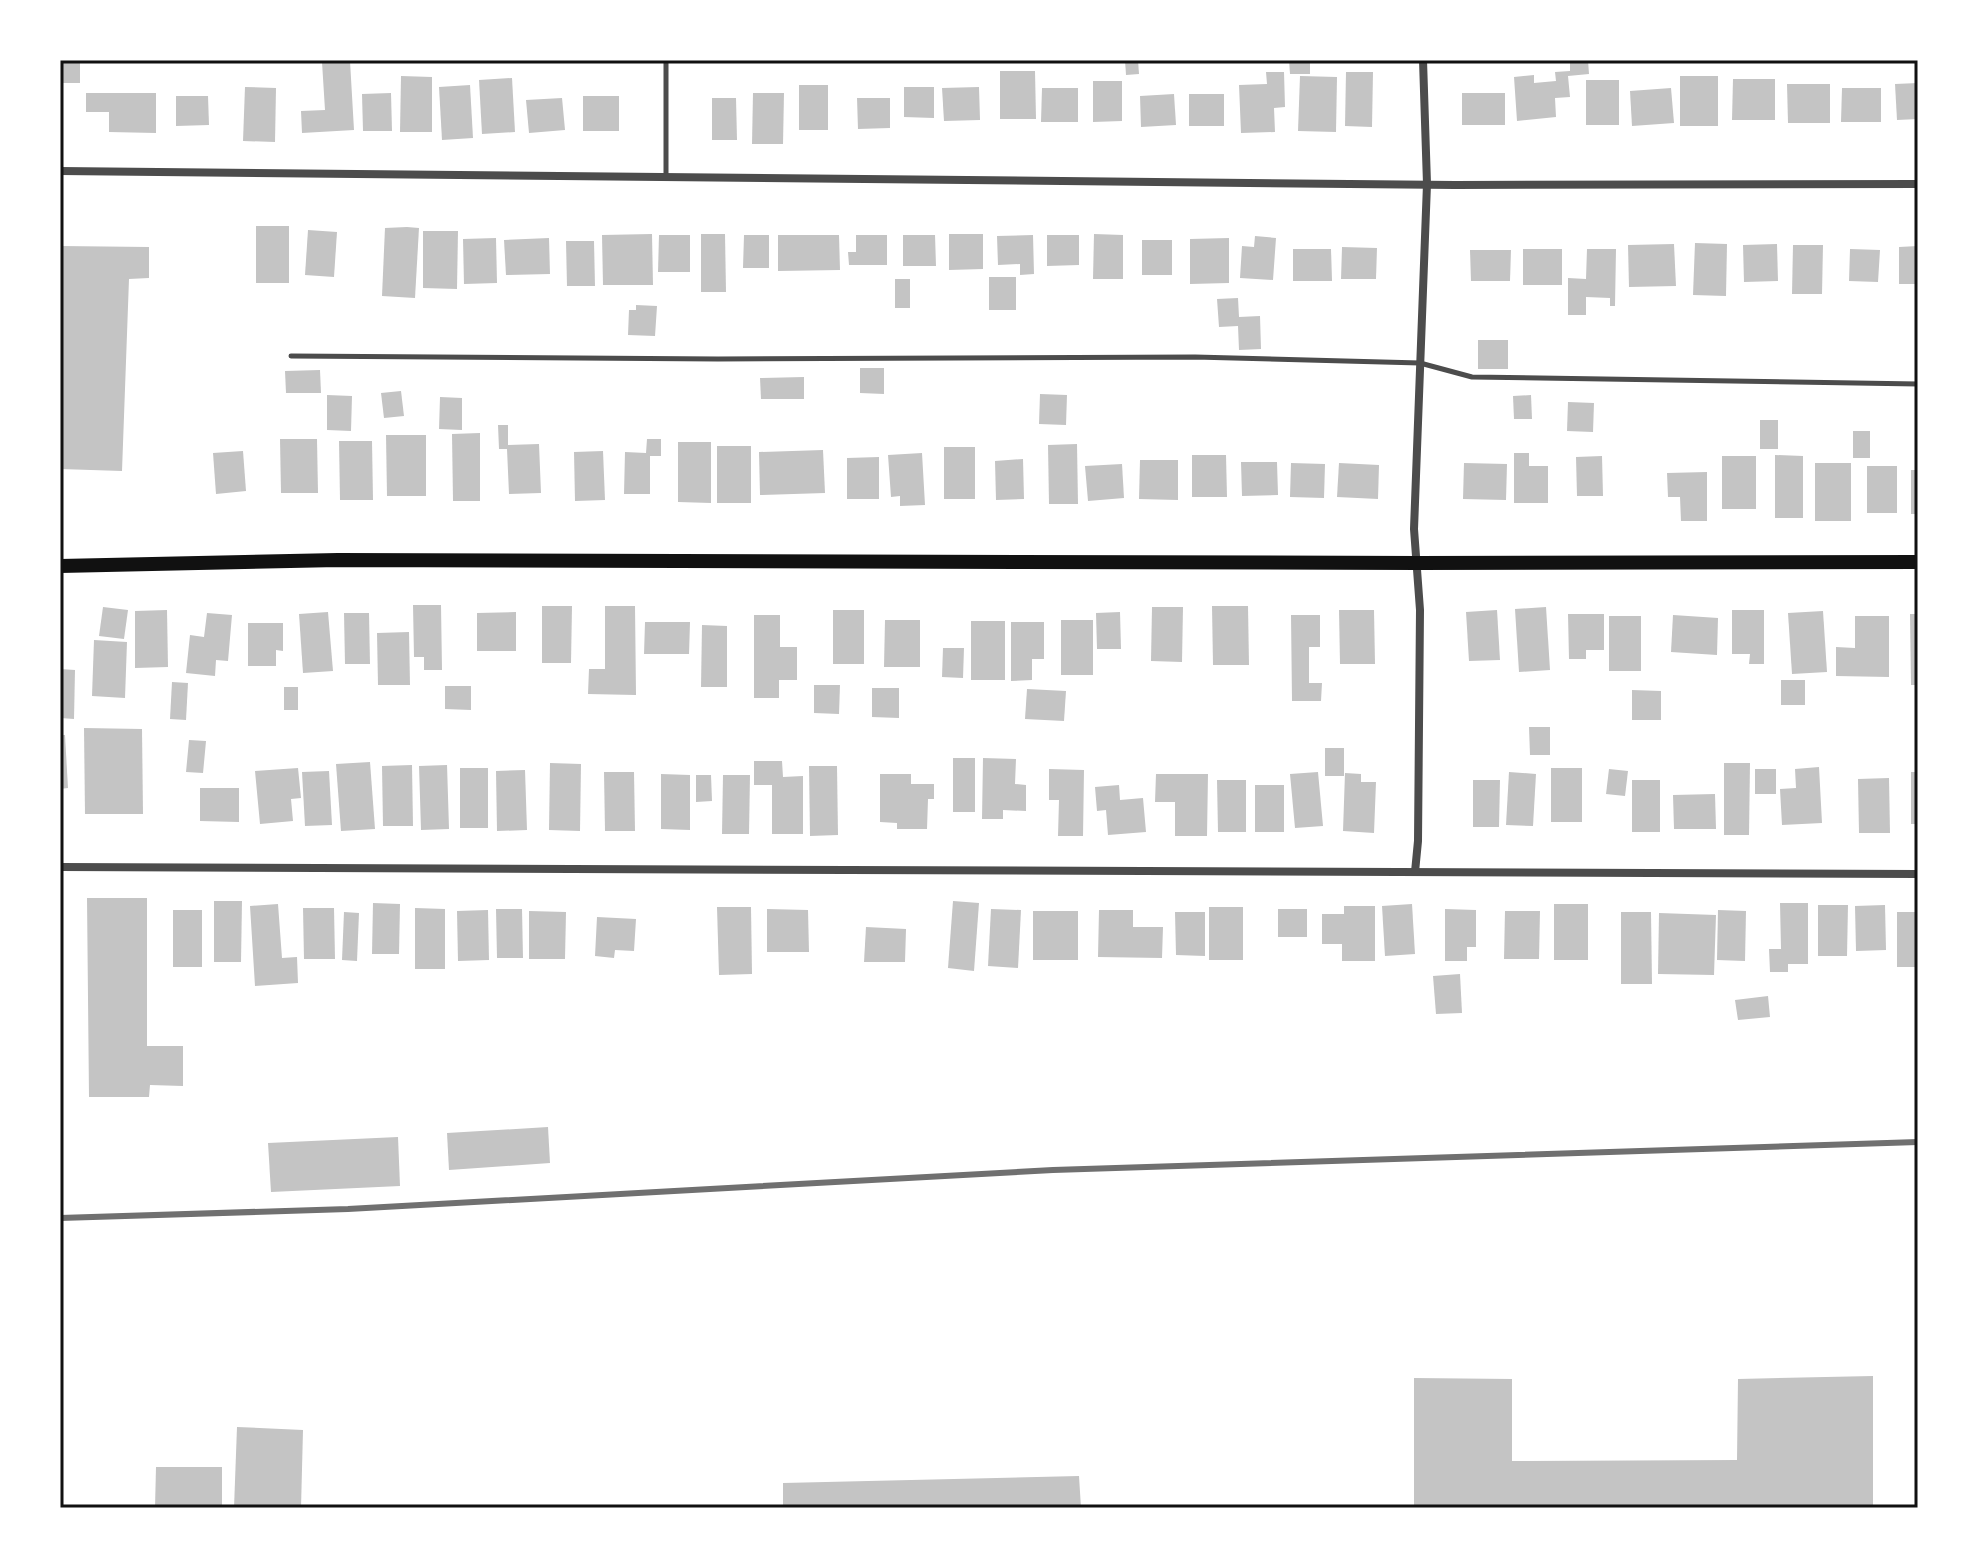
<svg xmlns="http://www.w3.org/2000/svg" width="1978" height="1568" font-family="Arial,sans-serif">
  <rect width="100%" height="100%" fill="#fff"/>
  <!-- building -->
  <g fill="#c4c4c4">
    <rect x="60" y="60" width="20" height="23"/>
    <path d="M1125,60h13l1,14 -13,1z"/>
    <path d="M1289,60h21v14h-20z"/>
    <path d="M1570,60h18l1,14 -21,2 2,21 -15,1 1,19 -39,4 -3,-44 20,-2v8l22,-2 -1,-9 15,-1z"/>
    <path d="M350,61l4,69 -52,3 -1,-22 24,-1 -3,-48z"/>
    <path d="M1000,71h35l1,48h-36z"/>
    <path d="M1266,72h18l1,35 -11,1 1,24 -34,1 -2,-48 28,-1z"/>
    <path d="M1346,72h27l-1,55 -27,-1z"/>
    <path d="M401,76l31,1v55h-32z"/>
    <path d="M1300,76l37,1 -1,55 -38,-1z"/>
    <rect x="1680" y="76" width="38" height="50"/>
    <path d="M512,78l3,54 -33,2 -3,-54z"/>
    <path d="M1733,79h42v41h-43z"/>
    <rect x="1586" y="80" width="33" height="45"/>
    <path d="M1093,81h29v40l-29,1z"/>
    <path d="M1918,83v36l-21,1 -2,-36z"/>
    <path d="M1787,84h43v39h-42z"/>
    <path d="M470,85l3,53 -31,2 -3,-53z"/>
    <rect x="799" y="85" width="29" height="45"/>
    <path d="M245,87l31,1 -1,54 -32,-1z"/>
    <path d="M904,87h30v31l-30,-1z"/>
    <path d="M979,87l1,33 -36,1 -2,-33z"/>
    <path d="M1042,88h36v34h-37z"/>
    <path d="M1671,88l3,35 -42,3 -2,-35z"/>
    <path d="M1842,88h39v34h-40z"/>
    <path d="M86,93h70v40l-47,-1v-20h-23z"/>
    <path d="M391,93l1,38h-29l-1,-37z"/>
    <path d="M753,93h31l-1,51h-31z"/>
    <rect x="1462" y="93" width="43" height="32"/>
    <path d="M1174,94l2,31 -35,2 -1,-31z"/>
    <rect x="1189" y="94" width="35" height="32"/>
    <path d="M176,96h32l1,29 -33,1z"/>
    <rect x="583" y="96" width="36" height="35"/>
    <path d="M562,98l3,32 -36,3 -3,-33z"/>
    <path d="M712,98h24l1,42h-25z"/>
    <path d="M857,98h33v30l-32,1z"/>
    <rect x="256" y="226" width="33" height="57"/>
    <path d="M407,227l12,1 -4,70 -33,-2 3,-68z"/>
    <path d="M308,230l29,2 -3,45 -29,-2z"/>
    <path d="M423,231h35l-1,58 -34,-1z"/>
    <path d="M652,234l1,51h-50l-1,-50z"/>
    <path d="M701,234h24l1,58h-25z"/>
    <path d="M949,234h34v35l-34,1z"/>
    <path d="M1094,234l29,1v44h-30z"/>
    <path d="M659,235h31v37h-32z"/>
    <path d="M744,235h25v33h-26z"/>
    <path d="M778,235h61l1,35 -62,1z"/>
    <path d="M856,235h31v30h-38l-1,-13h8z"/>
    <path d="M903,235h32l1,31h-33z"/>
    <path d="M1033,235l1,39 -14,1v-11l-22,1 -1,-29z"/>
    <path d="M1047,235h32v30l-32,1z"/>
    <path d="M1255,236l21,2 -3,42 -33,-2 2,-32 12,1z"/>
    <path d="M496,238l1,45 -33,1 -1,-45z"/>
    <path d="M549,238l1,36 -44,1 -2,-35z"/>
    <path d="M1229,238v45l-39,1v-45z"/>
    <rect x="1142" y="240" width="30" height="35"/>
    <path d="M566,241h28l1,45h-28z"/>
    <path d="M1695,243l32,1 -1,52 -33,-1z"/>
    <path d="M1674,244l2,42 -47,1 -1,-42z"/>
    <path d="M1777,244l1,37 -34,1 -1,-37z"/>
    <path d="M1793,245h30l-1,49h-30z"/>
    <path d="M60,246l89,1v31l-20,1 -7,192 -62,-2z"/>
    <path d="M1918,246v38h-19v-37z"/>
    <path d="M1342,247l35,1 -1,31h-35z"/>
    <path d="M1293,249h38l1,32h-39z"/>
    <rect x="1523" y="249" width="39" height="36"/>
    <path d="M1587,249h29l-1,57h-5v-8l-24,-1v18h-18v-37l18,1z"/>
    <path d="M1850,249l30,1 -2,32 -29,-1z"/>
    <path d="M1470,250h41l-1,31h-39z"/>
    <rect x="989" y="277" width="27" height="33"/>
    <rect x="895" y="279" width="15" height="29"/>
    <path d="M1238,298l1,19 21,-1 1,33 -22,1 -1,-24 -19,1 -2,-28z"/>
    <path d="M636,305l21,1 -2,30 -27,-1 1,-25h7z"/>
    <rect x="1478" y="340" width="30" height="29"/>
    <path d="M860,368h24v26l-24,-1z"/>
    <path d="M320,370l1,23h-35l-1,-22z"/>
    <path d="M804,377v22h-43l-1,-21z"/>
    <path d="M401,391l3,25 -20,2 -3,-25z"/>
    <path d="M1040,394l27,1 -1,30 -27,-1z"/>
    <path d="M327,395l25,1 -1,35 -24,-1z"/>
    <path d="M1531,395l1,24h-18l-1,-23z"/>
    <path d="M440,397l22,1v32l-23,-1z"/>
    <path d="M1568,402l26,1 -1,29 -26,-1z"/>
    <rect x="1760" y="420" width="18" height="29"/>
    <path d="M498,425h10v20l31,-1 2,49 -32,1 -2,-45h-8z"/>
    <rect x="1853" y="431" width="17" height="27"/>
    <path d="M480,433v68h-27l-1,-67z"/>
    <path d="M386,435h40v61h-39z"/>
    <path d="M280,439h37l1,54h-37z"/>
    <path d="M647,439h14v17h-11v38h-26l1,-42 21,1z"/>
    <path d="M339,441h33l1,59h-33z"/>
    <path d="M678,442h33v61l-33,-1z"/>
    <path d="M1077,444l1,60h-29l-1,-59z"/>
    <rect x="717" y="446" width="34" height="57"/>
    <rect x="944" y="447" width="31" height="52"/>
    <path d="M823,450l2,43 -65,2 -1,-43z"/>
    <path d="M243,451l3,40 -30,3 -3,-41z"/>
    <path d="M603,451l2,49 -30,1 -1,-49z"/>
    <path d="M922,453l3,52 -25,1v-10l-9,1 -3,-42z"/>
    <path d="M1514,453h15v13h19v37h-34z"/>
    <path d="M1192,455h34l1,42h-35z"/>
    <path d="M1775,455l28,1v62h-28z"/>
    <path d="M1602,456l1,40h-26l-1,-39z"/>
    <rect x="1722" y="456" width="34" height="53"/>
    <path d="M879,457v42h-32v-41z"/>
    <path d="M1023,459l1,40 -28,1 -1,-39z"/>
    <path d="M1140,460h38v40l-39,-1z"/>
    <path d="M1241,462h36l1,33 -36,1z"/>
    <path d="M1291,463l34,1 -1,34 -34,-1z"/>
    <path d="M1339,463l40,2 -1,34 -41,-2z"/>
    <path d="M1464,463l43,1 -1,36 -43,-1z"/>
    <rect x="1815" y="463" width="36" height="58"/>
    <path d="M1122,464l2,34 -36,3 -3,-35z"/>
    <rect x="1867" y="466" width="30" height="47"/>
    <rect x="1911" y="470" width="7" height="44"/>
    <path d="M1707,472v49h-26l-1,-24h-12l-1,-24z"/>
    <path d="M413,605h28l1,65h-18v-13h-10z"/>
    <path d="M542,606h30l-1,57h-29z"/>
    <path d="M605,606h30l1,89 -48,-1 1,-25h16z"/>
    <path d="M1212,606h36l1,59h-36z"/>
    <path d="M103,607l25,3 -4,29 -25,-3z"/>
    <path d="M1152,607h31l-1,55 -31,-1z"/>
    <path d="M1546,607l4,63 -31,2 -4,-63z"/>
    <path d="M167,610l1,57 -33,1v-57z"/>
    <rect x="833" y="610" width="31" height="54"/>
    <path d="M1339,610h35l1,54h-35z"/>
    <path d="M1497,610l3,50 -31,1 -3,-49z"/>
    <path d="M1732,610h32v54h-15l1,-10h-18z"/>
    <path d="M1823,611l4,61 -35,2 -4,-61z"/>
    <path d="M328,612l5,59 -30,2 -4,-59z"/>
    <path d="M516,612v39h-39v-38z"/>
    <path d="M1120,612l1,37h-24l-1,-36z"/>
    <path d="M207,613l25,2 -4,46 -12,-1 -1,16 -29,-3 4,-38 14,2z"/>
    <path d="M344,613h25l1,51h-25z"/>
    <path d="M1568,614h36v36h-18v9h-17z"/>
    <path d="M1910,614h8v71h-7z"/>
    <path d="M754,615h26v32h17v33h-18v18h-25z"/>
    <path d="M1291,615h29v32h-11v36h13l-1,18h-29z"/>
    <path d="M1673,615l45,3 -1,37 -46,-3z"/>
    <rect x="1609" y="616" width="32" height="55"/>
    <path d="M1855,616h34v61l-53,-1v-29l19,1z"/>
    <path d="M885,620h35v47h-36z"/>
    <rect x="1061" y="620" width="32" height="55"/>
    <rect x="971" y="621" width="34" height="59"/>
    <path d="M645,622h45l-1,32h-45z"/>
    <path d="M1011,622h33v37h-12v21l-21,1z"/>
    <path d="M248,623h35v28l-7,-1v16h-28z"/>
    <path d="M702,625l25,1v61h-26z"/>
    <path d="M409,632l1,53h-32l-1,-52z"/>
    <path d="M94,640l33,2 -2,56 -33,-2z"/>
    <path d="M943,648h21l-1,30 -21,-1z"/>
    <path d="M60,669l15,1 -1,49 -14,-1z"/>
    <rect x="1781" y="680" width="24" height="25"/>
    <path d="M172,682l16,1 -2,37 -16,-1z"/>
    <path d="M814,685h26l-1,29 -25,-1z"/>
    <path d="M445,686h26v24l-26,-1z"/>
    <rect x="284" y="687" width="14" height="23"/>
    <path d="M872,688h27v30l-27,-1z"/>
    <path d="M1027,689l39,2 -2,30 -39,-2z"/>
    <path d="M1632,690l29,1v29h-29z"/>
    <path d="M1529,727h21v28h-20z"/>
    <path d="M84,728l58,1 1,85h-58z"/>
    <path d="M60,735h5l3,53 -8,1z"/>
    <path d="M189,740l17,1 -3,32 -17,-1z"/>
    <rect x="1325" y="748" width="19" height="28"/>
    <rect x="953" y="758" width="22" height="54"/>
    <path d="M983,758l33,1 -1,25 11,1v26l-23,-1v9h-21z"/>
    <path d="M754,761h28l1,16 20,-1v58h-31v-49h-18z"/>
    <path d="M370,762l5,67 -34,2 -5,-67z"/>
    <path d="M550,763l31,1 -1,67 -31,-1z"/>
    <path d="M1724,763h26l-1,72h-25z"/>
    <path d="M412,765l1,61h-30l-1,-60z"/>
    <path d="M447,765l2,64 -28,1 -2,-64z"/>
    <path d="M809,766h28l1,69 -28,1z"/>
    <path d="M1819,767l3,56 -40,2 -2,-36 16,-1 -1,-19z"/>
    <path d="M298,768l3,30 -10,1 2,22 -33,3 -5,-53z"/>
    <rect x="460" y="768" width="28" height="60"/>
    <rect x="1551" y="768" width="31" height="54"/>
    <path d="M1049,769l35,1 -1,66h-25l1,-36h-10z"/>
    <path d="M1609,769l19,2 -3,25 -19,-2z"/>
    <rect x="1755" y="769" width="21" height="25"/>
    <path d="M525,770l2,60 -30,1 -1,-60z"/>
    <path d="M329,771l3,54 -27,1 -3,-54z"/>
    <path d="M604,772h30l1,59h-30z"/>
    <path d="M1318,772l5,54 -28,2 -5,-54z"/>
    <path d="M1509,772l27,2 -3,52 -27,-1z"/>
    <rect x="1911" y="772" width="7" height="52"/>
    <path d="M1345,773l16,1v8h15l-2,51 -31,-2z"/>
    <path d="M661,774l29,1v55l-29,-1z"/>
    <path d="M880,774h31v10h23v15h-6l-1,30h-30v-6l-17,-1z"/>
    <path d="M1156,774h52l-1,62h-32v-34h-20z"/>
    <path d="M696,775h15l1,26 -16,1z"/>
    <path d="M723,775h27l-1,59h-27z"/>
    <path d="M1889,778l1,55h-31l-1,-54z"/>
    <path d="M1217,780h29v52h-28z"/>
    <path d="M1473,780h27l-1,47h-26z"/>
    <rect x="1632" y="780" width="28" height="52"/>
    <path d="M1119,785l1,15 23,-2 3,34 -38,3 -2,-25 -9,1 -2,-24z"/>
    <rect x="1255" y="785" width="29" height="47"/>
    <path d="M200,788h39v34l-39,-1z"/>
    <path d="M1715,794l1,35h-42l-1,-34z"/>
    <path d="M87,898h60v148h36v40l-33,-1 -1,12h-60z"/>
    <path d="M214,901h28l-1,61h-27z"/>
    <path d="M953,901l26,2 -5,68 -26,-3z"/>
    <path d="M373,903l27,1 -1,50h-27z"/>
    <path d="M1780,903h28v61h-20v8h-18l-1,-23h12z"/>
    <path d="M278,904l4,54 15,-1 1,26 -43,3 -5,-80z"/>
    <path d="M1412,904l3,50 -30,2 -3,-50z"/>
    <rect x="1554" y="904" width="34" height="56"/>
    <path d="M1818,905h30l-1,51h-29z"/>
    <path d="M1885,905l1,45 -30,1 -1,-45z"/>
    <path d="M1344,906h31v55h-33v-17h-20v-30h22z"/>
    <path d="M717,907h34l1,67 -33,1z"/>
    <rect x="1209" y="907" width="34" height="53"/>
    <path d="M303,908h31l1,51h-31z"/>
    <path d="M415,908l30,1v60h-30z"/>
    <path d="M496,909h26l1,49h-26z"/>
    <path d="M767,909l41,1 1,42h-42z"/>
    <path d="M991,909l30,1 -3,58 -30,-2z"/>
    <rect x="1278" y="909" width="29" height="28"/>
    <path d="M1445,909l31,1v37h-9v14h-22z"/>
    <rect x="173" y="910" width="29" height="57"/>
    <path d="M488,910l1,50 -31,1 -1,-50z"/>
    <path d="M1099,910h34v17h30l-1,31 -64,-1z"/>
    <path d="M1718,910l28,1 -1,50 -28,-1z"/>
    <path d="M529,911l37,1 -1,47h-36z"/>
    <rect x="1033" y="911" width="45" height="49"/>
    <path d="M1505,911h35l-1,48h-35z"/>
    <path d="M344,912l15,1 -2,48 -15,-1z"/>
    <path d="M1175,912h30v44l-29,-1z"/>
    <path d="M1621,912h30l1,72h-31z"/>
    <rect x="1897" y="912" width="21" height="55"/>
    <path d="M1659,913l57,2 -2,60 -56,-1z"/>
    <path d="M597,917l39,2 -2,32 -19,-1 -1,8 -19,-2z"/>
    <path d="M866,927l40,2 -1,33h-41z"/>
    <path d="M1460,974l2,39 -26,1 -3,-38z"/>
    <path d="M1768,996l2,21 -32,3 -3,-20z"/>
    <path d="M548,1127l2,36 -101,7 -2,-37z"/>
    <path d="M398,1137l2,49 -129,6 -3,-49z"/>
    <path d="M1873,1376v132h-459v-130l98,1v82l225,-1 1,-81z"/>
    <path d="M237,1427l66,3 -2,78h-67z"/>
    <path d="M156,1467h66v41h-67z"/>
    <path d="M1079,1476l2,32h-298v-25z"/>
  </g>
  <g fill="none" stroke-linecap="round" stroke-linejoin="round">
    <!-- service -->
    <g stroke="#4c4c4c" stroke-width="5">
      <path d="M666,60v116"/>
      <path d="M291,356l427,3 477,-2 225,6 52,14 446,7"/>
    </g>
    <!-- minor -->
    <g stroke="#4c4c4c" stroke-width="8">
      <path d="M60,171l1395,14 463,-1"/>
      <path d="M60,867l1858,7"/>
      <path d="M1415,872l3,-31 2,-231 -6,-81 13,-345 -4,-124"/>
    </g>
    <!-- secondary -->
    <path stroke="#111" stroke-width="14" d="M60,566l278,-6 1080,3 500,-1"/>
    <!-- rail -->
    <path stroke="#707070" stroke-width="6" d="M60,1218l288,-9 705,-39 865,-28"/>
  </g>
  <!-- border -->
  <rect width="1978" height="1568" fill="none" stroke="#ffffff" stroke-width="124"/>
  <rect x="62" y="62" width="1854" height="1444" fill="none" stroke="#111" stroke-width="3"/>
</svg>
